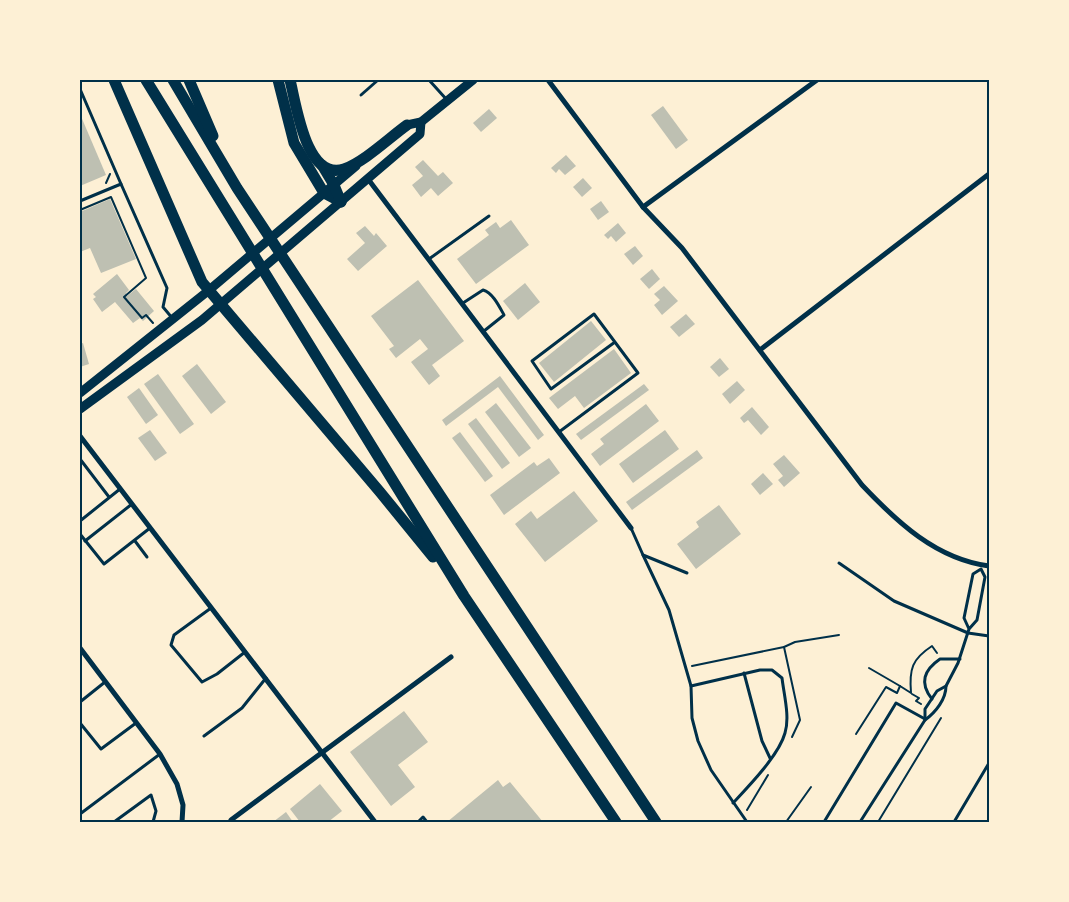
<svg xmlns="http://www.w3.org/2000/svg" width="1069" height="902" font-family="Manrope,sans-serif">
  <rect width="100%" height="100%" fill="#fdf0d5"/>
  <!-- building -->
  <g fill="#bec0b2">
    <path d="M663,106l25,34 -12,9 -25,-34z"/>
    <path d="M489,109l8,9 -16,14 -8,-9z"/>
    <path d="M80,114l26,61 -26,11z"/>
    <path d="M566,155l10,11 -11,9 -6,-6 -3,4 -5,-5z"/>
    <path d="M423,160l15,16 5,-4 10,11 -15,13 -7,-8 -10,9 -9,-12 11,-9 -8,-9z"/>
    <path d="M583,178l9,10 -10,9 -9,-10z"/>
    <path d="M110,199l26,60 -35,14 -11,-25 -10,4v-40z"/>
    <path d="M601,201l8,11 -11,8 -8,-11z"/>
    <path d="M511,220l18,25 -53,39 -19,-25 32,-24 -4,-5 11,-8 4,6z"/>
    <path d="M618,223l8,10 -10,9 -5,-6 -3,3 -4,-4z"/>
    <path d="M365,226l9,10 2,-3 11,13 -29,25 -11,-12 18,-16 -9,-10z"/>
    <path d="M635,246l8,10 -10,9 -9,-11z"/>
    <path d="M652,269l8,10 -11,10 -9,-10z"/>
    <path d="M117,274l12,16 -3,3 1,3 9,-7 18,22 -11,10 -3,-3 -7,5 -18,-21 -13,10 -9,-13 3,-2 -3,-3z"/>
    <path d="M418,280l46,61 -32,24 8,11 -11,9 -18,-23 17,-13 -8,-10 -24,19 -7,-9 5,-3 -23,-30z"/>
    <path d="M525,283l15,19 -22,18 -15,-19z"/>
    <path d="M664,286l14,15 -16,14 -8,-10 6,-5 -6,-6z"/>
    <path d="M686,314l9,10 -16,13 -9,-10z"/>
    <path d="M591,321l15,19 -52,42 -15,-19z"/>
    <path d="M83,343l6,21 -9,3v-23z"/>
    <path d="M614,349l17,24 -47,35 -9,-12 -17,13 -9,-11z"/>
    <path d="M720,358l9,11 -10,8 -9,-10z"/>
    <path d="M197,364l29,38 -15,12 -29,-38z"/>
    <path d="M158,374l36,50 -14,10 -36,-50z"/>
    <path d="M500,376l44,59 -6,5 -40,-53 -52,39 -4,-6z"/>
    <path d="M737,381l8,9 -15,14 -8,-10z"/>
    <path d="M644,384l5,6 -68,50 -5,-6z"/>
    <path d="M139,388l19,27 -12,9 -19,-27z"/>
    <path d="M496,403l35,45 -12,9 -34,-45z"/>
    <path d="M646,404l13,17 -59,45 -9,-12 13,-10 -4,-5z"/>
    <path d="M752,407l17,20 -8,8 -13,-15 -4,3 -4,-5z"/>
    <path d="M476,418l34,45 -8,6 -34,-45z"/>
    <path d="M150,430l17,23 -12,8 -17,-23z"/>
    <path d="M665,430l14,19 -46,34 -14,-19z"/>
    <path d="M460,432l33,44 -8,6 -33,-44z"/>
    <path d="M697,450l6,8 -71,52 -6,-8z"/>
    <path d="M784,455l16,18 -16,14 -6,-7 5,-4 -10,-12z"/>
    <path d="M549,458l11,15 -56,42 -14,-20 44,-33 3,4z"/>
    <path d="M763,473l10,11 -13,11 -9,-11z"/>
    <path d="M574,491l24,30 -53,41 -30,-38 16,-13 6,8z"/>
    <path d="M719,505l22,29 -45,35 -19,-25 22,-17 -3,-5z"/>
    <path d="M404,711l24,31 -30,23 17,22 -24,19 -41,-54z"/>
    <path d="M498,780l5,7 7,-5 33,40h-96z"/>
    <path d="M320,784l22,27 -14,11h-28l-10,-13z"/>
    <path d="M286,812l7,10h-20z"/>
  </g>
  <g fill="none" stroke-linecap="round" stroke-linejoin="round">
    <!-- path -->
    <g stroke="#003049" stroke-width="2">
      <path d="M106,183l4,-9"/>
      <path d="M80,210l31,-13 35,81 -22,19 18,21 4,-3 7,8"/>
      <path d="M692,666l92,-19"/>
      <path d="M869,668l31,18"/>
      <path d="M912,694l7,4 -3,3 5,3"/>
      <path d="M856,734l30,-47 11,6 3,-7 11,7c-2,-24 1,-34 21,-47l5,7"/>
      <path d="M792,737l8,-17 -16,-73 11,-5 44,-7"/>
      <path d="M747,810l21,-35"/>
      <path d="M786,822l25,-35"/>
      <path d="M878,822l63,-104"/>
    </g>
    <!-- service -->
    <g stroke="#003049" stroke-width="3">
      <path d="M429,80l18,20"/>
      <path d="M80,89l41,95"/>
      <path d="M361,95l17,-15"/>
      <path d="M80,201l41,-17 46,104 -4,19 10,12"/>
      <path d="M429,259l60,-43"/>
      <path d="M463,303l20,-13c10,3 16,16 21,25l-20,16"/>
      <path d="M559,432l79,-59 -44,-59 -62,47 19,28 64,-47"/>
      <path d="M80,459l29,38"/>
      <path d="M80,521l40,-32"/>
      <path d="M631,528l12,27 44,18"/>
      <path d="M80,534l24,30 46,-36"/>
      <path d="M85,541l47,-37"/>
      <path d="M135,541l12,16"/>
      <path d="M643,555l26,55 22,76 1,32 6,23 13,29 36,52"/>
      <path d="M839,563l55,38 74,32 21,3"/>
      <path d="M211,608l-37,27 -3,10 31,37 15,-8 28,-22"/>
      <path d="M744,673l18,68 8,17"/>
      <path d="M691,686l69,-16h12l10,8c2,17 8,39 3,55 -6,22 -36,53 -52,70"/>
      <path d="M932,699c-13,-16 -8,-29 8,-40h20"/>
      <path d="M80,702l25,-20"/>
      <path d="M925,720v-11l12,-18 9,-5 12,-23 11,-34 8,-9 8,-43 -4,-8 -8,5 -9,44 5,11"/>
      <path d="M80,723l21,26 35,-26"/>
      <path d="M204,736l38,-28 24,-30"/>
      <path d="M80,814l80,-60"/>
      <path d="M114,822l37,-27 5,16 -3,11"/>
      <path d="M418,822l5,-5 4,5"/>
      <path d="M824,822l72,-119 29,16"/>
      <path d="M860,822l65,-102c11,-8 21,-21 21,-34"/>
      <path d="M954,822l35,-59"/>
    </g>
    <!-- minor -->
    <g stroke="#003049" stroke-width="5">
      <path d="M548,80l95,127 39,41 180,237c35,37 74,74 127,81"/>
      <path d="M368,179l263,349"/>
      <path d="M643,207l174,-127"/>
      <path d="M760,350l229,-176"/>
      <path d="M80,436l295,386"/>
      <path d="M80,648l80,106 17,30 6,21 -1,17"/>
      <path d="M231,820l220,-163"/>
    </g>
    <!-- secondary -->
    <g stroke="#003049" stroke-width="9">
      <path d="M403,128l4,-3 14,-3 52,-42"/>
      <path d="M80,393l128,-102 148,-125"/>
      <path d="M80,409l122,-89 218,-186 1,-12"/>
    </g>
    <!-- motorway -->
    <g stroke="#003049" stroke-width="11">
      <path d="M114,80l88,202 178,210 53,65"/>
      <path d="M146,80l318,516 152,226"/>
      <path d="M173,80l64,108 419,634"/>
      <path d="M189,80l24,56"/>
      <path d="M278,80l16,63 30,50 17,9"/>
      <path d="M290,80c6,23 16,102 54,89 20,-7 45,-31 63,-44"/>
      <path d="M322,165l12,20 7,17"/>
    </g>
  </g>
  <!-- border -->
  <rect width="1069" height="902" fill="none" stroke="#fdf0d5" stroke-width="162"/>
  <rect x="81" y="81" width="907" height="740" fill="none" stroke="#003049" stroke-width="2"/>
</svg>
